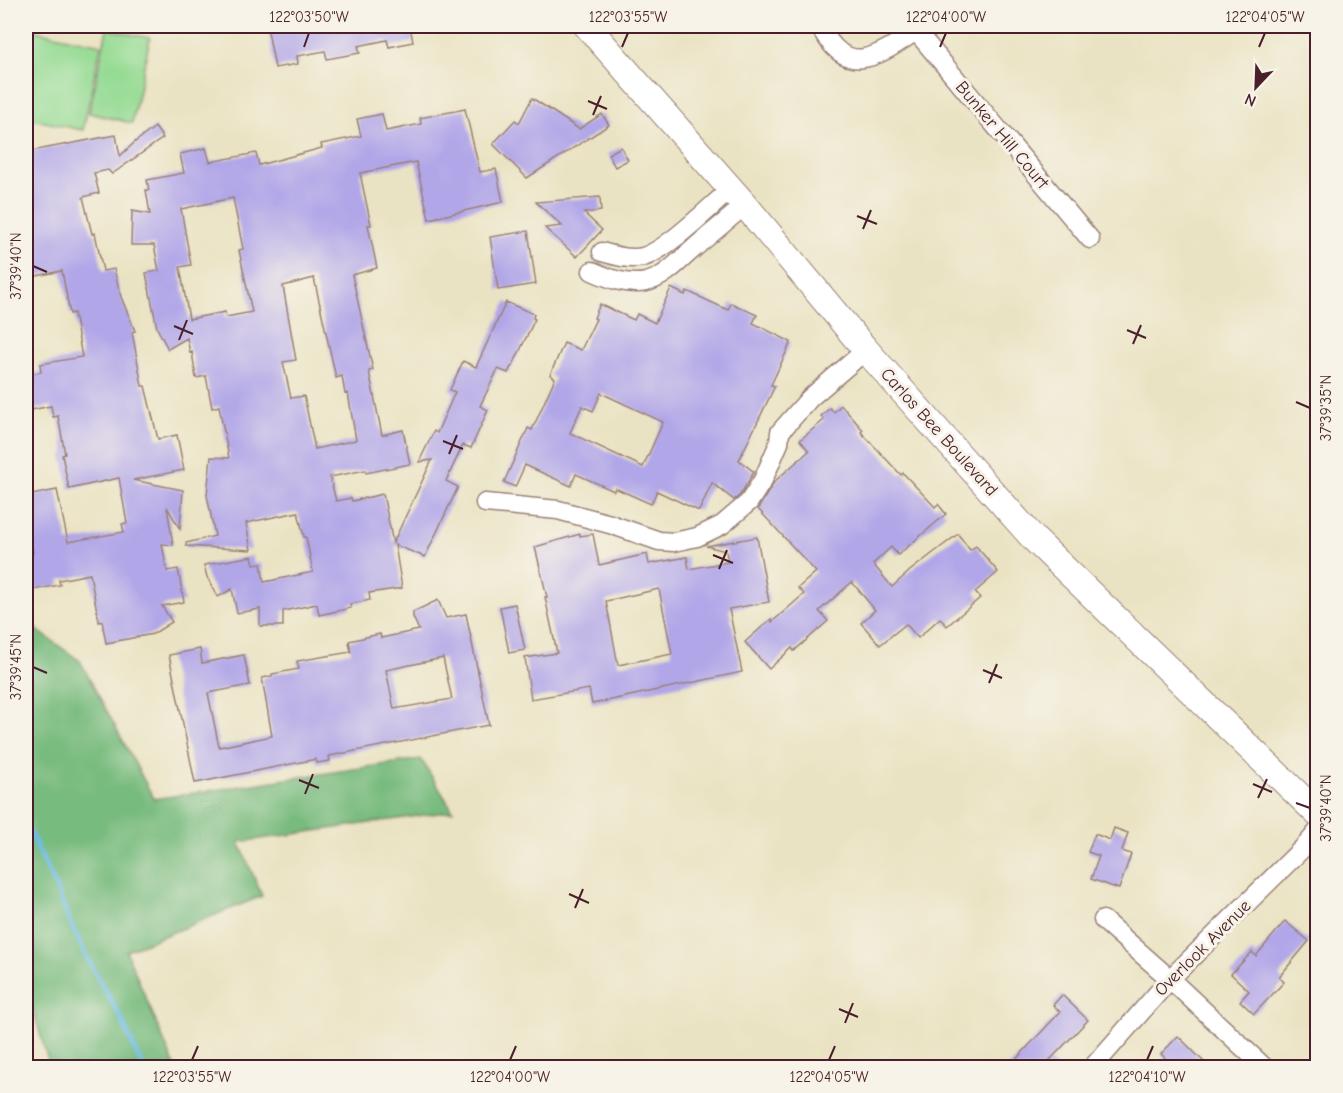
<svg xmlns="http://www.w3.org/2000/svg" width="1343" height="1093" font-family="'Comic Neue',sans-serif">
  <rect width="100%" height="100%" fill="#f7f3e8"/>
  <filter id="ink" filterUnits="userSpaceOnUse"><feTurbulence type="fractalNoise" baseFrequency=".0167" numOctaves="2"/><feDisplacementMap in="SourceGraphic" scale="12" xChannelSelector="R" yChannelSelector="G"/><feConvolveMatrix kernelMatrix="1 2 1 2 8 2 1 2 1" color-interpolation-filters="sRGB"/></filter>
  <filter id="wash" filterUnits="userSpaceOnUse"><feTurbulence type="fractalNoise" baseFrequency=".008" numOctaves="4" result="noise"/><feDisplacementMap in="SourceGraphic" scale="24" xChannelSelector="R" yChannelSelector="G"/><feGaussianBlur stdDeviation="1.35" result="paint"/><feColorMatrix in="noise" values="0 0 0 0 0 0 0 0 0 0 0 0 0 0 0 0 0 1.4 0 .05"/><feComposite in="paint" operator="in"/></filter>
  <g filter="url(#wash)">
    <rect width="100%" height="100%" fill="#eae3c3"/>
    <!-- green -->
    <g fill="#96db94" stroke="#707d60" stroke-width="1.5">
      <path d="M26,29l75,16 -18,85 -57,-12z"/>
      <path d="M107,29l43,9 -18,85 -43,-10z"/>
    </g>
    <!-- forest -->
    <path fill="#78bb7e" stroke="#616d54" stroke-width="1.5" d="M26,622l54,39 74,138 267,-40 32,52 -214,31 23,54 -136,55 49,116h-125l-24,-80z"/>
    <g fill="none" stroke-linecap="round" stroke-linejoin="round">
      <!-- stream -->
      <path stroke="#6dbde8" stroke-width="4.5" d="M26,824l28,59 18,44 24,48 23,39 24,54"/>
    </g>
    <g id="blocks">
      <!-- building -->
      <g fill="#b1a6e8" fill-rule="evenodd">
        <path d="M267,26h143l3,16 -24,5 -2,-7 -29,6 2,7 -33,6 -2,-8 -28,5 1,8 -23,4z"/>
        <path d="M532,98l47,31 23,-15 7,11 -82,53 -34,-34 22,-24 4,3z"/>
        <path d="M465,109l15,63 16,-3 7,33 -74,17 -13,-57 -56,11 11,52h-3l9,43 -25,7 21,95 -4,1 13,64 21,-5 7,34 -44,9 -1,-3 -35,7 6,24 15,-3 1,3 31,-7 10,49 39,-83 -13,2 15,-31 3,2 18,-41 -5,-2 13,-29 13,6 30,-65 28,12 -1,4 2,1 -23,48h-1l-3,6 -10,-4 -18,37 8,4 -17,38 -8,-3 -17,36 12,6 -33,70 -30,-12 7,43 -33,5 1,7 -20,4 1,4 -32,7 -2,-11 -34,7v15h-23v-17l-23,4 -5,-24 -14,8 -11,-20 -3,-12 48,-9 2,8 7,-1 3,19 49,-10 -7,-35h-2l-6,-25 -52,11 5,27 -65,-4v-3l29,-7 -8,-41 4,-38 18,1 -10,-52 -7,2 -6,-32 -10,2 -4,-26 -2,1 -3,-15 -19,11 -11,-21 -11,-55 13,-2 -5,-26h-23l1,-34 18,3 -4,-24h3l-2,-10 37,-7 -4,-19 26,-6 4,14 46,-9 3,12 63,-17 -1,-4 40,-8 -4,-17 25,-5 4,17 35,-7 -1,-6zM233,198l10,51 -4,1 13,62 -26,5 -1,-5 -36,7 -9,-52 11,-2 -10,-56zM314,278l22,100 6,-2 3,18 3,-1 8,47 -41,9 -11,-53 -13,2 -8,-36 13,-2 -13,-74z"/>
        <path d="M155,127l8,11 -51,36 -4,-4 -14,3 5,20 -16,4 9,37 3,-1 8,38 11,-2 7,28 14,34 -3,1 10,54h3l13,53 19,-4 7,35 -51,10 50,10 -3,39 -13,-22 6,38 -11,-1 5,27 11,-2 6,33 -22,4 10,16 -19,12 -47,9 -4,-22 -3,1 -9,-48 -31,6 1,5 -34,6v-36l7,-2 -7,-39v-18l31,-6 11,52 56,-10 -2,-8 5,-1 -8,-45 -50,11 -7,-34 3,-1 -7,-38 -5,1 -2,-11 -20,4 -5,-35 15,-3 -1,-8 42,-7 -8,-44 -4,1 -8,-43 -36,7v-126l90,-17 4,21 15,-14z"/>
        <path d="M621,147l7,13 -13,7 -7,-13z"/>
        <path d="M600,197l1,14 -17,2 18,17 -25,27 -32,-29 17,-2 -26,-24z"/>
        <path d="M528,231l8,53 -38,6 -8,-53z"/>
        <path d="M671,288l14,7 2,-4 41,19 3,-7 26,12 -4,8 38,19 -20,43 4,1 -36,74 15,12 -14,23 -6,5 -22,-17 -13,28 -42,-20 -6,13 -36,-16 -1,3 -38,-17 -5,12 -46,-21 -10,22 -11,-5 24,-54 4,2 23,-52 -5,-3 14,-32 17,7 15,-31 -2,-1 6,-14 34,16 3,-6 18,9zM601,393l62,29 -20,45 -73,-34 12,-27 11,5z"/>
        <path d="M841,405l22,25 -2,2 40,43 2,-2 32,34 3,-3 8,10 -48,41 -7,-8 -18,17 19,23 19,-17 47,-36 12,16 6,-4 22,26 -23,20 5,6 -33,28 -7,-8 -22,20 -12,-14 -26,21 -19,-22 14,-13 -23,-28 -33,29 9,10 -34,30 -2,-3 -23,21 -24,-27 26,-23 1,3 32,-28 -6,-6 18,-16 -58,-63 16,-27 35,-31 -9,-11 24,-20 -3,-4 9,-8 4,4z"/>
        <path d="M580,534v2l13,-2 6,31 48,-11 2,10 38,-7 2,12 39,-7 -2,-11 -20,-5 51,-9 12,65 -40,7 13,63 -150,32 -3,-15 -58,10 -6,-41 32,-5 -12,-56h2l-12,-50zM659,589l13,65 -54,11 -12,-64z"/>
        <path d="M438,600l8,18 20,-4 23,111 -160,31 1,5 -13,2 -1,-4 -121,24 -26,-128 31,-6 2,14 42,-8 6,30 -42,8 11,54 53,-11 -10,-58 10,-2v-2l27,-5 -2,-8 54,-9 -2,-11 31,-7 1,4 38,-8 -6,-13v-5zM443,658l9,41 -58,10 -8,-39z"/>
        <path d="M515,604l10,46 -16,3 -9,-46z"/>
        <path d="M1114,828l14,5 -6,18 9,3 -12,35 -28,-10 8,-23 -11,-4 7,-18 15,6z"/>
        <path d="M1285,921l24,20 -30,36 5,5 -30,32 -14,-13 9,-10 -18,-17 21,-22 4,4z"/>
        <path d="M1062,995l26,25 -39,41 7,7h-48l52,-56 -7,-7z"/>
        <path d="M1178,1036l32,32h-35l-14,-14z"/>
      </g>
    </g>
  </g>
  <g filter="url(#ink)">
    <use href="#blocks" fill-opacity="0" stroke="#9a8177" stroke-width="1.5"/>
    <g fill="none" stroke-linecap="round" stroke-linejoin="round">
      <defs>
        <g id="minor">
          <path d="M820,26c27,54 58,30 96,5l3,-5"/>
          <path d="M916,31l174,208"/>
          <path d="M602,252c13,4 28,8 41,5 24,-7 68,-51 88,-68"/>
          <path d="M592,271c16,7 36,15 54,11 18,-4 32,-20 46,-32 17,-15 36,-30 53,-45"/>
          <path d="M485,503l73,7 52,14 49,17 15,1 23,-5 25,-12 27,-23 14,-22 16,-37 1,-11 30,-34 56,-48"/>
          <path d="M1103,920l67,59 95,89"/>
          <path d="M1092,1068l78,-89 138,-136 10,-12"/>
        </g>
        <path id="secondary" d="M587,26l158,179 121,145 168,189 284,275"/>
      </defs>
      <!-- minor casing -->
      <use href="#minor" stroke="#9a8177" stroke-width="21"/>
      <!-- secondary casing -->
      <use href="#secondary" stroke="#9a8177" stroke-width="28"/>
      <!-- minor -->
      <use href="#minor" stroke="#fff" stroke-width="18"/>
      <!-- secondary -->
      <use href="#secondary" stroke="#fff" stroke-width="26"/>
    </g>
  </g>
  <!-- ticks -->
  <path fill="none" stroke="#4a1f2b" stroke-width="2" d="M304,47l5,-14M622,47l6,-14M940,47l6,-14M1259,47l6,-14M588,101l19,8M593,115l8,-19M857,216l20,8M863,229l8,-19M33,266l14,6M174,326l19,8M1127,330l19,8M179,340l8,-20M1133,344l8,-19M1296,402l14,6M443,441l20,8M449,454l8,-19M713,555l20,8M719,569l8,-19M33,667l14,6M983,670l19,8M989,683l8,-19M299,780l20,8M1253,784l19,8M305,794l8,-20M1258,798l9,-19M1296,803l14,5M569,894l20,9M575,908l8,-19M839,1009l19,8M845,1023l8,-20M192,1060l6,-14M510,1060l6,-14M829,1060l6,-14M1147,1060l6,-14"/>
  <g text-anchor="middle" dominant-baseline="central" stroke-width="6" stroke-linejoin="round" paint-order="stroke">
    <!-- street labels -->
    <g font-size="18" fill="#4a1f2b" stroke="#f7f3e8">
      <text transform="translate(1002 135) rotate(50)">Bunker Hill Court</text>
      <text transform="translate(939 432) rotate(48)">Carlos Bee Boulevard</text>
      <text transform="translate(1203 948) rotate(-45)">Overlook Avenue</text>
    </g>
  </g>
  <!-- margin -->
  <rect width="1343" height="1093" fill="none" stroke="#f7f3e8" stroke-width="66"/>
  <!-- north arrow -->
  <g transform="translate(1256 87) rotate(203)" stroke="#f7f3e8" stroke-width="4.5" paint-order="stroke">
  <path d="M0-4.5L10 22L0 15L-10 22Z" fill="#4a1f2b"/>
  <text y="-9" font-size="16" font-weight="bold" text-anchor="middle" fill="#4a1f2b">N</text>
  </g>
  <rect x="33" y="33" width="1277" height="1027" fill="none" stroke="#4a1f2b" stroke-width="2"/>
  <g font-size="15" text-anchor="middle" fill="#4a1f2b">
    <text x="309" y="22">122°03'50"W</text>
    <text x="628" y="22">122°03'55"W</text>
    <text x="946" y="22">122°04'00"W</text>
    <text x="1265" y="22">122°04'05"W</text>
    <text transform="translate(16 266) rotate(-90)" y="5">37°39'40"N</text>
    <text transform="translate(1326 408) rotate(-90)" y="5">37°39'35"N</text>
    <text transform="translate(16 667) rotate(-90)" y="5">37°39'45"N</text>
    <text transform="translate(1326 808) rotate(-90)" y="5">37°39'40"N</text>
    <text x="192" y="1082">122°03'55"W</text>
    <text x="510" y="1082">122°04'00"W</text>
    <text x="829" y="1082">122°04'05"W</text>
    <text x="1147" y="1082">122°04'10"W</text>
  </g>
</svg>
